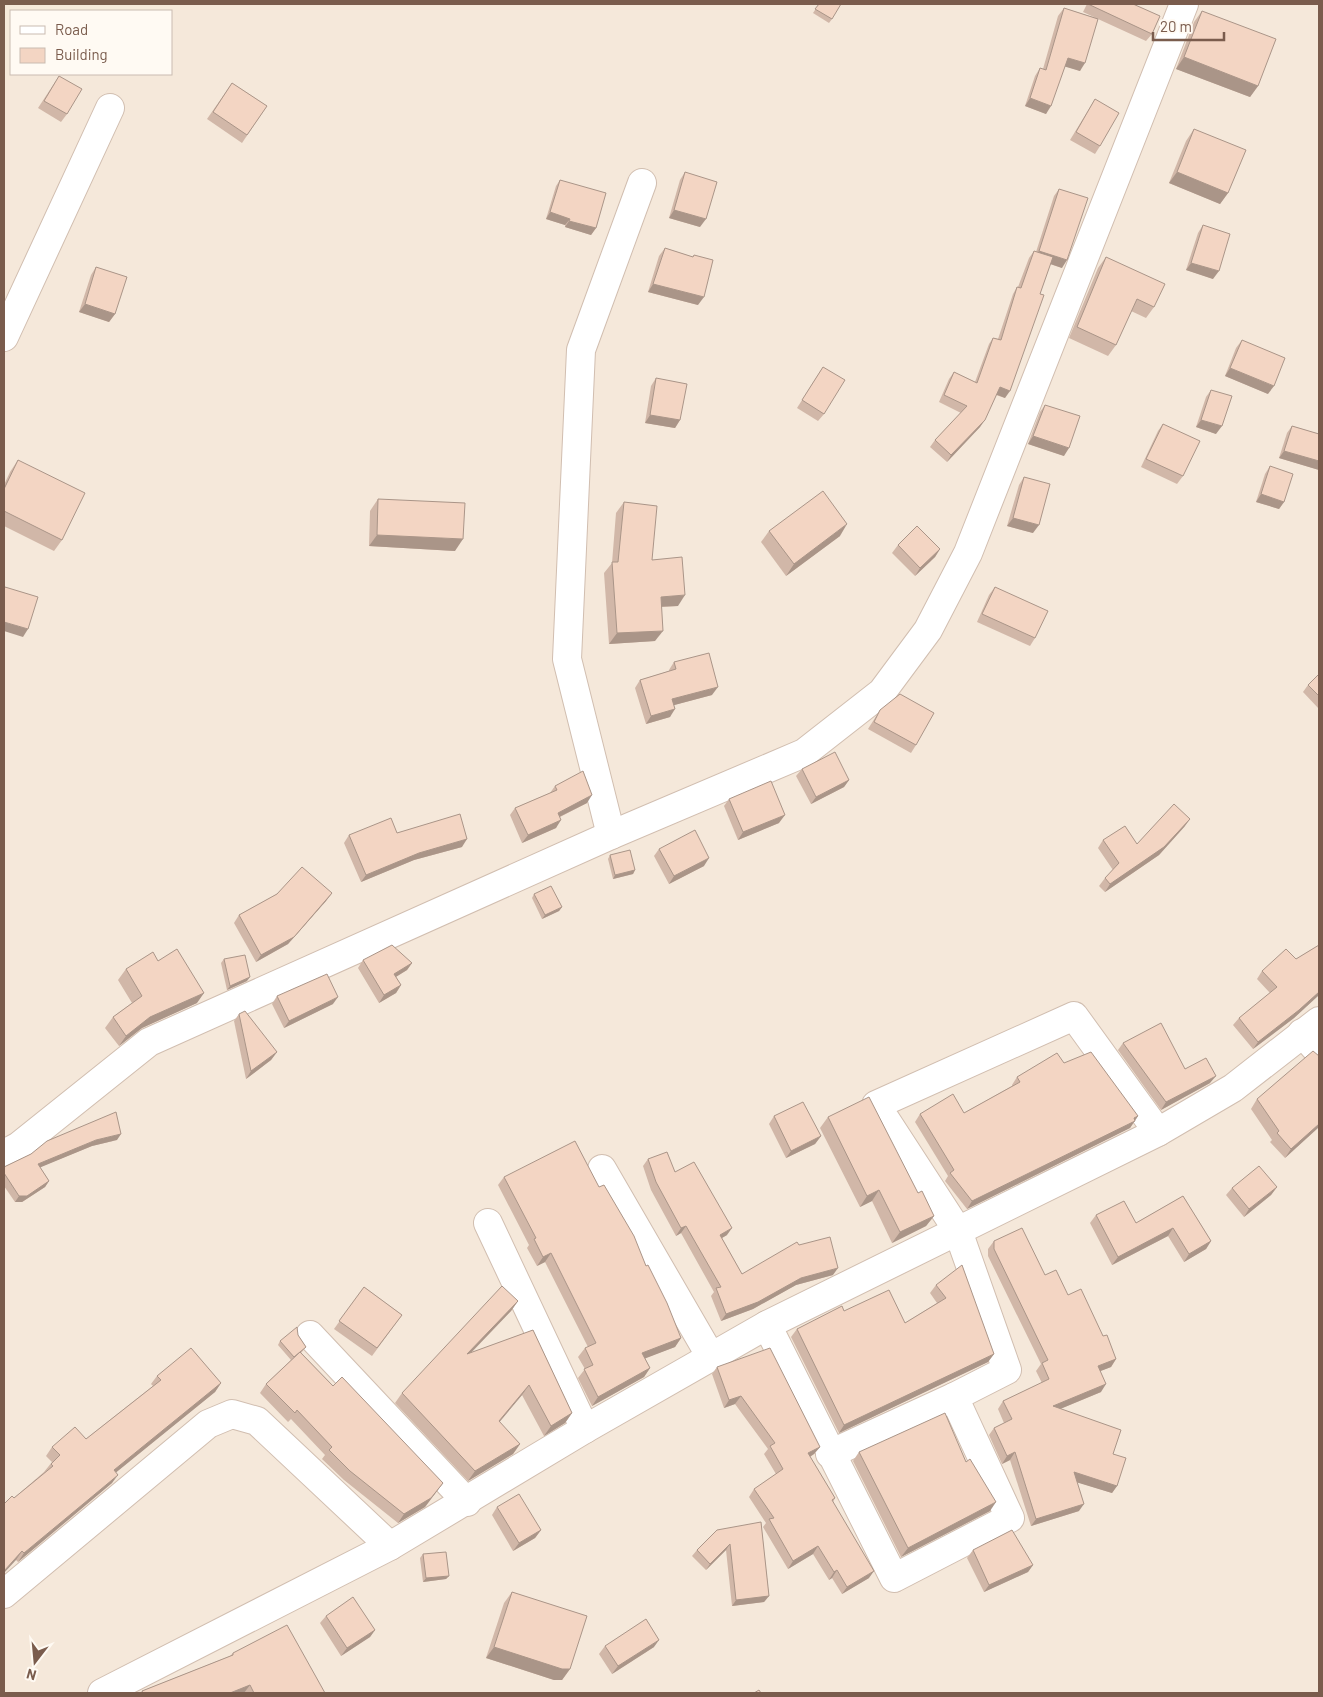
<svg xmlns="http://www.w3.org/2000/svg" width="1323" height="1697" font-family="Barlow,sans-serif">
  <rect width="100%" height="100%" fill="#fdf6ec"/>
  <!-- residential -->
  <path fill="#f5e8da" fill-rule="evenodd" d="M4,4h1315v1689h-1315zM11,11h160v63h-160z"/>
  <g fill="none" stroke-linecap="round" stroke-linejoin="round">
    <defs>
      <g id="minor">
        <path d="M4,337l106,-229"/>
        <path d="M611,835l-44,-176 14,-309 61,-167"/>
        <path d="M1302,1033l17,19"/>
        <path d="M4,1154l15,-8 130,-104 462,-207 193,-82 78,-61 46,-62 40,-77 216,-549"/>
        <path d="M602,1169l109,188"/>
        <path d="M488,1223l97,206"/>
        <path d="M767,1325l127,253 116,-60 -56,-121 53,-27 -49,-139 -82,-126 198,-89 84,116"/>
        <path d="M310,1335l157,167"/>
        <path d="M830,1454l124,-57"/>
        <path d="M4,1594l204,-170 24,-10 25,7 133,125"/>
        <path d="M102,1693l288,-147 195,-117 182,-104 391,-193 75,-44 86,-67"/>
      </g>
    </defs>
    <!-- minor casing -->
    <use href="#minor" stroke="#d1beb0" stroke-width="30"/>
    <!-- minor -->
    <use href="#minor" stroke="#fff" stroke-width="28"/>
  </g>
  <!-- wall -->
  <g fill="#d1b7a8">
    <path d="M819,4l13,15 -3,4 -16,-10z"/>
    <path d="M1087,4h46l19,30 -6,7 -48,-22 -18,52 -15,-5 -19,48 -21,-8 10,-30 5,-8 3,1 15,-53 6,-8 32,10 -13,-6z"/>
    <path d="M1202,11l56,75 -8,11 -74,-28 18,-47z"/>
    <path d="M59,76l8,38 -6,8 -23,-14z"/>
    <path d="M232,83l35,23 -25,37 -35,-24z"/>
    <path d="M1095,99l5,47 -5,8 -25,-14z"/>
    <path d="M1194,129l34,64 -8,11 -51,-21 17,-42z"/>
    <path d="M685,172l15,55 -31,-9 11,-38z"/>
    <path d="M560,180l36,48 -5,7 -26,-8v-2l-19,-6 10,-33z"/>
    <path d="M1059,189l3,79 -12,-4 -45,134 -9,-3 -16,32 -33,35 -17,-15 5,-7 26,-27 -22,-11 10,-23 5,-7 21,10 14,-38 4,-6 5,1 15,-45 4,-7h1l11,-29 5,-7 2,1 18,-56z"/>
    <path d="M1203,225l10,54 -27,-9 12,-37z"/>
    <path d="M665,248l28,9 1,-2 4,50 -50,-13 11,-36z"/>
    <path d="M1106,257l48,50 -8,11 -15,-7 -15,34 -8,11 -39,-18 29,-70z"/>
    <path d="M96,267l19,47 -6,8 -30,-10 12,-37z"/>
    <path d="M1242,340l26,54 -43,-18 11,-28z"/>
    <path d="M823,367l1,47 -6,7 -21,-13z"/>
    <path d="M656,378l24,42 -5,8 -30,-5 6,-37z"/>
    <path d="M1211,390l5,44 -20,-7 10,-30z"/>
    <path d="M1045,405l19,51 -36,-12 12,-32z"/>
    <path d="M1163,424l20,52 -6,8 -36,-17 17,-36z"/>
    <path d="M1292,426l27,8v36l-40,-12 8,-25z"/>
    <path d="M18,460l44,80 -8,11 -50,-25v-41l6,-13z"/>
    <path d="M1270,466l14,36 -5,7 -23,-7 9,-28z"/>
    <path d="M1024,477l9,56 -26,-7 12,-41z"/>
    <path d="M378,499l77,52 -86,-5 1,-35z"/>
    <path d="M624,502l28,58 26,46 -17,1 -6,34 -46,3 -5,-71 8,-10 4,-50z"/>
    <path d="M769,531l71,5 -54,40 -25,-34z"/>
    <path d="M898,545l42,4 -5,8 -20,19 -23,-23z"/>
    <path d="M995,587l40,51 -5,8 -53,-24 12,-27z"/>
    <path d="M674,662l38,33 -38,10 -4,12 -24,7 -11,-36 5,-8 29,-9v-1z"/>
    <path d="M1319,674v35l-16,-17 5,-7z"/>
    <path d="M880,710l36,35 -5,8 -43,-24z"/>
    <path d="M802,769l47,11 -5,7 -33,17 -15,-28z"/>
    <path d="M555,786l32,17 -27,14 -4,11 -34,15 -12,-28 5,-7 35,-15z"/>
    <path d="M729,799l50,24 -41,17 -14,-34z"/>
    <path d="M1185,826l-26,29 -54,37 -6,-6 6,-8 8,-8 -15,-22 5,-8 34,4z"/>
    <path d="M397,833l65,14 -48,13 -53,22 -17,-39 5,-8z"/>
    <path d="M659,849l45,17 -35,18 -15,-28z"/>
    <path d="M610,855l25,15 -2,4 -20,5 -5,-20z"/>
    <path d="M332,893l-6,8 -38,43 -32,18 -22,-39 5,-8 38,-21z"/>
    <path d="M534,894l28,13 -3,4 -17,8 -10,-21z"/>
    <path d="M1319,945v50l-25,23 -41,31 -20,-24 6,-7 31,-25 -13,-14 5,-8 34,-12z"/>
    <path d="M224,959l23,22 -20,9 -6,-27z"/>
    <path d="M363,960l49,3 -5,7 -11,7 5,8 -5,8 -17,10 -21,-35z"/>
    <path d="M158,961l39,42 -55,25 -23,18 -14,-18 8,-11 19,-14 -14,-23 8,-11z"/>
    <path d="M277,996l56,8 -49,24 -12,-24z"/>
    <path d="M239,1014l38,38 -6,8 -25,19 -12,-58z"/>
    <path d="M1123,1043l62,26 25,14 -49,27 -43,-60z"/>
    <path d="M1064,1063l74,53 -8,12 -163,81 -22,-28 3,-5 -33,-54 5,-8 44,-1 48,-27v-1l5,-8z"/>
    <path d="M1257,1099l62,28 -34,31 -15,-16 2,-2 -21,-31z"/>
    <path d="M774,1116l47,20 -6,8 -29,14 -17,-34z"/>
    <path d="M828,1117l90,76 16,23 -8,10 -34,17 -20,-42 -12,6 -40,-79z"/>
    <path d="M117,1140l-25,6 -52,21 9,14 -4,6 -23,15h-7l-11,-16v-19l27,-13z"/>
    <path d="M648,1159l27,13 52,63 -5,3 20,36 57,-29 34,30 -37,10 -43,24 -32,12 -10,-25 3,-4 -33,-59 -5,3 -25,-46 -8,-24z"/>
    <path d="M504,1177l95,10 47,79 35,72 -6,9 -30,11 5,10 -6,9 -52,29 -14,-28 7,-9 -7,-12 7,-9 3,-1 -43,-85 -8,4 -10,-18 2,-3 -31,-60z"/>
    <path d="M1277,1187l-6,8 -27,22 -18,-22 6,-7z"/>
    <path d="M1183,1196l28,45 -5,8 -22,13 -16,-26 -56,29 -22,-42 6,-8 40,8z"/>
    <path d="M994,1241l51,34 23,20 35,41 13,23 -5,8 -11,4 1,21 -41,17 53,45 4,32 -5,7 -35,-11 2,29 -48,15 -21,-66 -8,4 -13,-29 5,-7 10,-5 -6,-14 5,-8 39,-18 -6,-12 5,-7 -53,-108v-7z"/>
    <path d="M936,1285l58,69 -6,8 -149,71 -48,-96 6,-8 47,-18 61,12 32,-20 -7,-10z"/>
    <path d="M364,1287l38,28 -30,41 -38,-27z"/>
    <path d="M518,1301l-7,10 -40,42 62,-23 39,83 -7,10 -21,13 -22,-41 -23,27 21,22 -7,10 -45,27 -73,-78 7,-10z"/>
    <path d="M298,1335l8,12 -5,6 32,33 110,97 -18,24 -27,16 -54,-43 -22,-21 3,-4 -34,-36 -3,3 -28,-29 6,-9 25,-24 -13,-15 2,-4z"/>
    <path d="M717,1367l103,80 -6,7 -4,3 25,41 -2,4 36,76 -27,16 -10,-16 -3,2 -16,-26 -25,15 -25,-42 3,-4 -17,-26 5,-8 22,-15 -12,-20 4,-5 -33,-45 -11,4 -12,-34z"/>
    <path d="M157,1376l64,7 -6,9 -99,80 -4,11 -94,79 -2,-2 -2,-62 30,-26 8,-10 -6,-6 6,-9 34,-8 67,-53 -2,-2z"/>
    <path d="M859,1452l107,10 24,49 -89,46 -48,-96z"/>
    <path d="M497,1507l44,23 -6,8 -22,13 -21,-36z"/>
    <path d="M761,1522l8,74 -5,6 -32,4 -6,-56 -20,20 -14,-14 5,-6z"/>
    <path d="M973,1550l60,15 -5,7 -44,20 -17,-34z"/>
    <path d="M423,1554l26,22 -3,3 -23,3 -3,-24z"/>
    <path d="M512,1592l58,77 -8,11h-8l-68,-22 18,-55z"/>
    <path d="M326,1616l49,14 -5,7 -29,19 -21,-33z"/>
    <path d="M605,1646l49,1 -42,27 -13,-20z"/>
    <path d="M233,1653l92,40h-184l1,-2 88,-35z"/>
  </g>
  <!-- shaded-wall -->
  <g fill="#aa9588">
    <path d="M1184,57l74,29 -8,11 -74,-28z"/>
    <path d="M1068,58l17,5 -5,8 -17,-5z"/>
    <path d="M1030,98l21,8 -5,8 -21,-8z"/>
    <path d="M1177,172l51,21 -8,11 -51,-21z"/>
    <path d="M674,210l32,9 -6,8 -31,-9z"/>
    <path d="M550,212l20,7 -5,6 -19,-6z"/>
    <path d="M569,221l27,7 -5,7 -26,-8z"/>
    <path d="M1039,251l28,9 -5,8 -29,-10z"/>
    <path d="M1191,263l28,8 -6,8 -27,-9z"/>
    <path d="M653,284l51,13 -6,8 -50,-13z"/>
    <path d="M85,304l30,10 -6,8 -30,-10z"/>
    <path d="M1230,368l44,18 -6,8 -43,-18z"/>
    <path d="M1000,387l10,4 -5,7 -10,-4z"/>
    <path d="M650,415l30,5 -5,8 -30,-5z"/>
    <path d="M985,420l-5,7 -33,35 4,-7z"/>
    <path d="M1201,420l21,6 -6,8 -20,-7z"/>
    <path d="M1033,436l36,12 -5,8 -36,-12z"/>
    <path d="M1284,451l35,10v9l-40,-12z"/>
    <path d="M1261,494l23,8 -5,7 -23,-7z"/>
    <path d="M1013,518l26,7 -6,8 -26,-7z"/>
    <path d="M847,524l-7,12 -54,40 8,-12z"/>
    <path d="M377,535l86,4 -8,12 -86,-5z"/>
    <path d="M940,549l-5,8 -20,19 5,-8z"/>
    <path d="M685,595l-7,11 -25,1 8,-10z"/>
    <path d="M4,622l24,7 -5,8 -19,-6z"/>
    <path d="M663,631l-8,10 -46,3 8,-11z"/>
    <path d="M718,687l-6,8 -45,12 5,-8z"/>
    <path d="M675,709l-5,8 -24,7 5,-8z"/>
    <path d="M849,780l-5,7 -33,17 5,-7z"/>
    <path d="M592,795l-5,8 -34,17 5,-7z"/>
    <path d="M785,815l-6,8 -41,17 5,-8z"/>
    <path d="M1190,819l-5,7 -26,29 -54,37 5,-8z"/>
    <path d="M561,820l-5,8 -34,15 6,-8z"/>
    <path d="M467,839l-5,8 -48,13 -53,22 5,-7 53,-22z"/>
    <path d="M709,858l-5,8 -35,18 5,-8z"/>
    <path d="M635,870l-2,4 -20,5 2,-4z"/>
    <path d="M332,893l-6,8 -38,43 -32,18 5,-7z"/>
    <path d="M562,907l-3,4 -17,8 3,-4z"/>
    <path d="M412,963l-5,7 -18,11 5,-7z"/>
    <path d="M250,977l-3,4 -20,9 3,-4z"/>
    <path d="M401,985l-5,8 -17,10 5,-8z"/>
    <path d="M1319,992v3l-25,23 -41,31 5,-7z"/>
    <path d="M204,993l-7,10 -55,25 -23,18 7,-10 24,-19z"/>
    <path d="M338,997l-5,7 -49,24 5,-7z"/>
    <path d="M277,1052l-6,8 -25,19 5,-8z"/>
    <path d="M1216,1076l-6,7 -49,27 5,-8z"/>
    <path d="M1138,1116l-8,12 -163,81 5,-8z"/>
    <path d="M1319,1124v3l-34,31 6,-9z"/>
    <path d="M121,1134l-4,6 -25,6 -58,24 4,-6 58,-24z"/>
    <path d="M821,1136l-6,8 -29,14 5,-7z"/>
    <path d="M49,1181l-4,6 -23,15h-7l4,-6z"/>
    <path d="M1277,1187l-6,8 -27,22 5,-8z"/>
    <path d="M879,1190l-7,11 -12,6 7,-11z"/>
    <path d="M934,1216l-8,10 -34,17 8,-11z"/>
    <path d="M686,1226l-5,7 -5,3 5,-8z"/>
    <path d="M732,1228l-5,7 -12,7 5,-7z"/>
    <path d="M1173,1228l-5,8 -56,29 6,-8z"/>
    <path d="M1211,1241l-5,8 -22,13 5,-8z"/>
    <path d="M551,1253l-6,9 -8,4 6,-9z"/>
    <path d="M838,1268l-5,7 -37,10 -43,24 -32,12 5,-7 75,-36z"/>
    <path d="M518,1301l-7,10 -51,53 7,-10z"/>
    <path d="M681,1338l-6,9 -39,15 6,-9z"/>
    <path d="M994,1354l-6,8 -149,71 5,-8z"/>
    <path d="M1116,1359l-5,8 -18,7 5,-8z"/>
    <path d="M650,1368l-6,9 -52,29 6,-9z"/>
    <path d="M221,1383l-6,9 -107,87 6,-9z"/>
    <path d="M1106,1384l-5,8 -53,22 5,-8z"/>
    <path d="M529,1385l-7,10 -30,36 7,-10z"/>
    <path d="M741,1396l-6,8 -11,4 5,-8z"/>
    <path d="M572,1413l-7,10 -21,13 7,-10z"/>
    <path d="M520,1444l-7,10 -45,27 7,-10z"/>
    <path d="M820,1447l-6,7 -11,7 5,-8z"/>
    <path d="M1015,1452l-5,8 -8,4 5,-8z"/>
    <path d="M1074,1472l43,14 -5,7 -43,-13z"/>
    <path d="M118,1475l-6,8 -94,79 6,-9z"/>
    <path d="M443,1483l-18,24 -27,16 6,-9z"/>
    <path d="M996,1502l-6,9 -89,46 7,-9z"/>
    <path d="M1084,1504l-5,7 -48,15 5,-7z"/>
    <path d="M541,1530l-6,8 -22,13 6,-8z"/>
    <path d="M730,1544l-4,6 -20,20 4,-6z"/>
    <path d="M818,1546l-5,8 -25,15 5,-8z"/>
    <path d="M22,1551l-6,9 -12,13v-2z"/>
    <path d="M1033,1565l-5,7 -44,20 5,-7z"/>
    <path d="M837,1570l-5,8 -3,2 5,-8z"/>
    <path d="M874,1571l-5,7 -27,16 5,-7z"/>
    <path d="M449,1576l-3,3 -23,3 3,-4z"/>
    <path d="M769,1596l-5,6 -32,4 4,-6z"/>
    <path d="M375,1630l-5,7 -29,19 6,-8z"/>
    <path d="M659,1640l-5,7 -42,27 6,-8z"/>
    <path d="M494,1647l76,22 -8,11h-8l-68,-22z"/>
    <path d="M250,1685l-6,8h-14z"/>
  </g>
  <!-- building -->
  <g fill="#f3d5c3" stroke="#aa9588">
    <path d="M819,4h22l-9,15 -17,-10z"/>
    <path d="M1088,4h45l27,12 -8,18z"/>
    <path d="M1064,8l34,11 -13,44 -17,-5 -17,48 -21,-8 10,-30 6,2z"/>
    <path d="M1202,11l74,28 -18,47 -74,-29z"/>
    <path d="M59,76l23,13 -15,25 -23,-13z"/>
    <path d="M232,83l35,23 -20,29 -34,-23z"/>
    <path d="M1095,99l24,14 -19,33 -24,-14z"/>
    <path d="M1194,129l52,21 -18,43 -51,-21z"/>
    <path d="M685,172l32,10 -11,37 -32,-9z"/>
    <path d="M560,180l46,13 -10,35 -27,-7 1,-2 -20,-7z"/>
    <path d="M1059,189l29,9 -21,62 -28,-9z"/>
    <path d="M1203,225l27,9 -11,37 -28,-8z"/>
    <path d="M665,248l28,9 1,-2 19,5 -9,37 -51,-13z"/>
    <path d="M1034,251l19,6 -13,37 4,1 -34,96 -10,-4 -15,33 -34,35 -16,-15 32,-34 -23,-11 10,-23 23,11 16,-45 8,2 16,-53 4,1z"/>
    <path d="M1106,257l59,27 -11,23 -17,-8 -21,46 -39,-18z"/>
    <path d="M96,267l31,10 -12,37 -30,-10z"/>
    <path d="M1242,340l43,18 -11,28 -44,-18z"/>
    <path d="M823,367l22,13 -21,34 -22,-14z"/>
    <path d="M656,378l31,6 -7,36 -30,-5z"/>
    <path d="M1211,390l21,6 -10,30 -21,-6z"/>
    <path d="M1045,405l35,11 -11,32 -36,-12z"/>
    <path d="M1163,424l37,17 -17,35 -37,-17z"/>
    <path d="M1292,426l27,8v27l-35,-10z"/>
    <path d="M18,460l67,33 -23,47 -58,-29v-22z"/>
    <path d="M1270,466l23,8 -9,28 -23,-8z"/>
    <path d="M1024,477l26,7 -11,41 -26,-7z"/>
    <path d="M823,491l24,33 -53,40 -25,-33z"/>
    <path d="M378,499l87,4 -2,36 -86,-4z"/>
    <path d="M624,502l33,4 -5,54 30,-3 3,38 -24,2 2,34 -46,2 -5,-71h6z"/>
    <path d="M917,526l23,23 -20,19 -22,-23z"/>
    <path d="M5,587l33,10 -10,32 -24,-7v-32z"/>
    <path d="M995,587l53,24 -13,27 -53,-24z"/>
    <path d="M709,653l9,34 -46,12 3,10 -24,7 -11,-36 36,-11 -2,-7z"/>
    <path d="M1319,674v22l-11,-11z"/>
    <path d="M900,694l34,19 -18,32 -42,-23 6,-12z"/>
    <path d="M835,752l14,28 -33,17 -14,-28z"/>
    <path d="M583,771l9,24 -34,18 3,7 -33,15 -13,-27 42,-18 -2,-4z"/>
    <path d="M771,781l14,34 -42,17 -14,-33z"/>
    <path d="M1174,804l16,15 -26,28 -54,37 -5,-6 14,-15 -16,-23 22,-14 12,18z"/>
    <path d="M460,814l7,25 -48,14 -53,22 -17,-40 42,-17 6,15z"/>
    <path d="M695,830l14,28 -35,18 -15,-27z"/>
    <path d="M630,850l5,20 -20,5 -5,-20z"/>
    <path d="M302,867l30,26 -38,44 -33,18 -22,-40 38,-21z"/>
    <path d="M551,886l11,21 -17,8 -11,-21z"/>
    <path d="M392,945l20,18 -18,11 7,11 -17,10 -21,-35z"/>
    <path d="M1319,945v47l-20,18 -41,32 -19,-24 38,-31 -15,-16 24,-22 10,10z"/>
    <path d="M177,949l27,44 -54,24 -24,19 -13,-19 29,-21 -16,-27 27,-17 5,9z"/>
    <path d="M245,955l5,22 -20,9 -6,-27z"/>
    <path d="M327,974l11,23 -49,24 -12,-25z"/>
    <path d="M245,1011l32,41 -26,19 -12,-57z"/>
    <path d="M1161,1023l24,46 21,-11 10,18 -50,26 -43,-59z"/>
    <path d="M1313,1051l6,5v68l-28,25 -14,-16 2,-2 -22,-32z"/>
    <path d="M1091,1052l47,64 -4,2 1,3 -163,80 -22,-28 4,-3 -34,-56 33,-20 11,19 56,-31 -3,-5 40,-24 7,10z"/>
    <path d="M869,1097l49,96 4,-2 12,25 -34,16 -21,-42 -12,6 -39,-79z"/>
    <path d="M803,1102l18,34 -30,15 -17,-35z"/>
    <path d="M116,1112l5,22 -25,6 -58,24 11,17 -22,15h-8l-15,-23v-6l27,-13 16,-13z"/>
    <path d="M575,1141l24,46 5,-2 30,51 12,30 2,-1 19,38 14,35 -39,15 8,15 -52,29 -14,-28 9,-4 -8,-17 11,-5 -45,-90 -8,4 -9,-18 2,-1 -32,-61z"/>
    <path d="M667,1152l8,20 19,-10 38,66 -12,7 22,39 55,-32 2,3 31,-8 8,31 -37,10 -43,24 -32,12 -10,-26 5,-1 -35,-61 -5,2 -25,-46 -8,-23z"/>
    <path d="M1259,1166l18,21 -28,22 -17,-21z"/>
    <path d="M1183,1196l28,45 -22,13 -16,-26 -55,29 -22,-42 28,-14 12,22z"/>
    <path d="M1022,1228l23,47 11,-5 12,25 13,-6 22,47 4,-1 9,24 -18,7 8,18 -53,22 68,24 -8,24 13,4 -9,28 -43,-14 10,32 -48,15 -21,-67 -8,4 -13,-28 18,-9 -9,-18 46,-22 -7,-16 6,-3 -54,-111v-8z"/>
    <path d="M962,1265l32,89 -150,71 -47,-96 45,-23 2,5 45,-21 16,33 41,-25 -10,-13z"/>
    <path d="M502,1286l16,15 -51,53 66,-24 39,83 -21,13 -22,-41 -30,36 21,23 -45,27 -73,-78z"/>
    <path d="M364,1287l38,28 -25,33 -38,-27z"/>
    <path d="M297,1327l1,8 8,12 -12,10 -14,-16z"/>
    <path d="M191,1348l30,35 -107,87 4,5 -94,78 -2,-2 -18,20v-67l8,-8 2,2 39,-32 -2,-2 9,-9 -8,-8 23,-20 11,12 75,-59 -4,-4z"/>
    <path d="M770,1348l50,99 -12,6 27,45 -3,2 42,71 -27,16 -10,-17 -3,2 -16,-26 -25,15 -24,-42 5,-1 -20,-29 29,-20 -13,-23 5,-3 -34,-47 -12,4 -12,-33z"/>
    <path d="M300,1352l33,34 9,-9 101,106 -12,15 -27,16 -54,-43 -21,-21 3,-3 -35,-37 -2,3 -29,-29z"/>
    <path d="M945,1413l21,49 4,-3 26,43 -88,46 -49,-96z"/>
    <path d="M519,1494l22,36 -22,13 -22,-36z"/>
    <path d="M761,1522l8,74 -33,4 -6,-56 -20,20 -13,-14 20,-20z"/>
    <path d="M1012,1530l21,35 -44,20 -16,-35z"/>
    <path d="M446,1552l3,24 -23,2 -3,-24z"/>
    <path d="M512,1592l75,24 -17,53h-8l-68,-22z"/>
    <path d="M353,1597l22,33 -28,18 -21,-32z"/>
    <path d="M646,1619l13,21 -41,26 -13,-20z"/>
    <path d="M287,1625l38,68h-71l-4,-8 -20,8h-87l-1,-2 91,-36v-2z"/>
    <path d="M759,1690l2,3h-7z"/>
  </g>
  <!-- border -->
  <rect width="1323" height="1697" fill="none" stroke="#7a5c4d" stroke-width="10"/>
  <!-- legend -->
  <rect x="10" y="10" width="162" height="65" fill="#fffaf3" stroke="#cabbb1"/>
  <rect x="20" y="26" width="25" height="8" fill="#ffffff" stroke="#cabbb1"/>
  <text x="55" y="35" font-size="15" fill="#7a5c4d">Road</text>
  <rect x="20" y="48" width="25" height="15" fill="#f3d5c3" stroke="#cabbb1"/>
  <text x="55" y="60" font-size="15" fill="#7a5c4d">Building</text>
  <!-- north arrow -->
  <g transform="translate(35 1662) rotate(196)" stroke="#fffaf3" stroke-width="4" paint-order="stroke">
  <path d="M0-4L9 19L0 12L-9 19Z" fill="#7a5c4d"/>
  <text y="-8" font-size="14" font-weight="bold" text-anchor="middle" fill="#7a5c4d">N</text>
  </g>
  <!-- scale -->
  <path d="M1153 32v8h71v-8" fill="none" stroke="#7a5c4d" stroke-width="2.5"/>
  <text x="1160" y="32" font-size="15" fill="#7a5c4d" stroke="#fffaf3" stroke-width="4" paint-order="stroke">20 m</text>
</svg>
